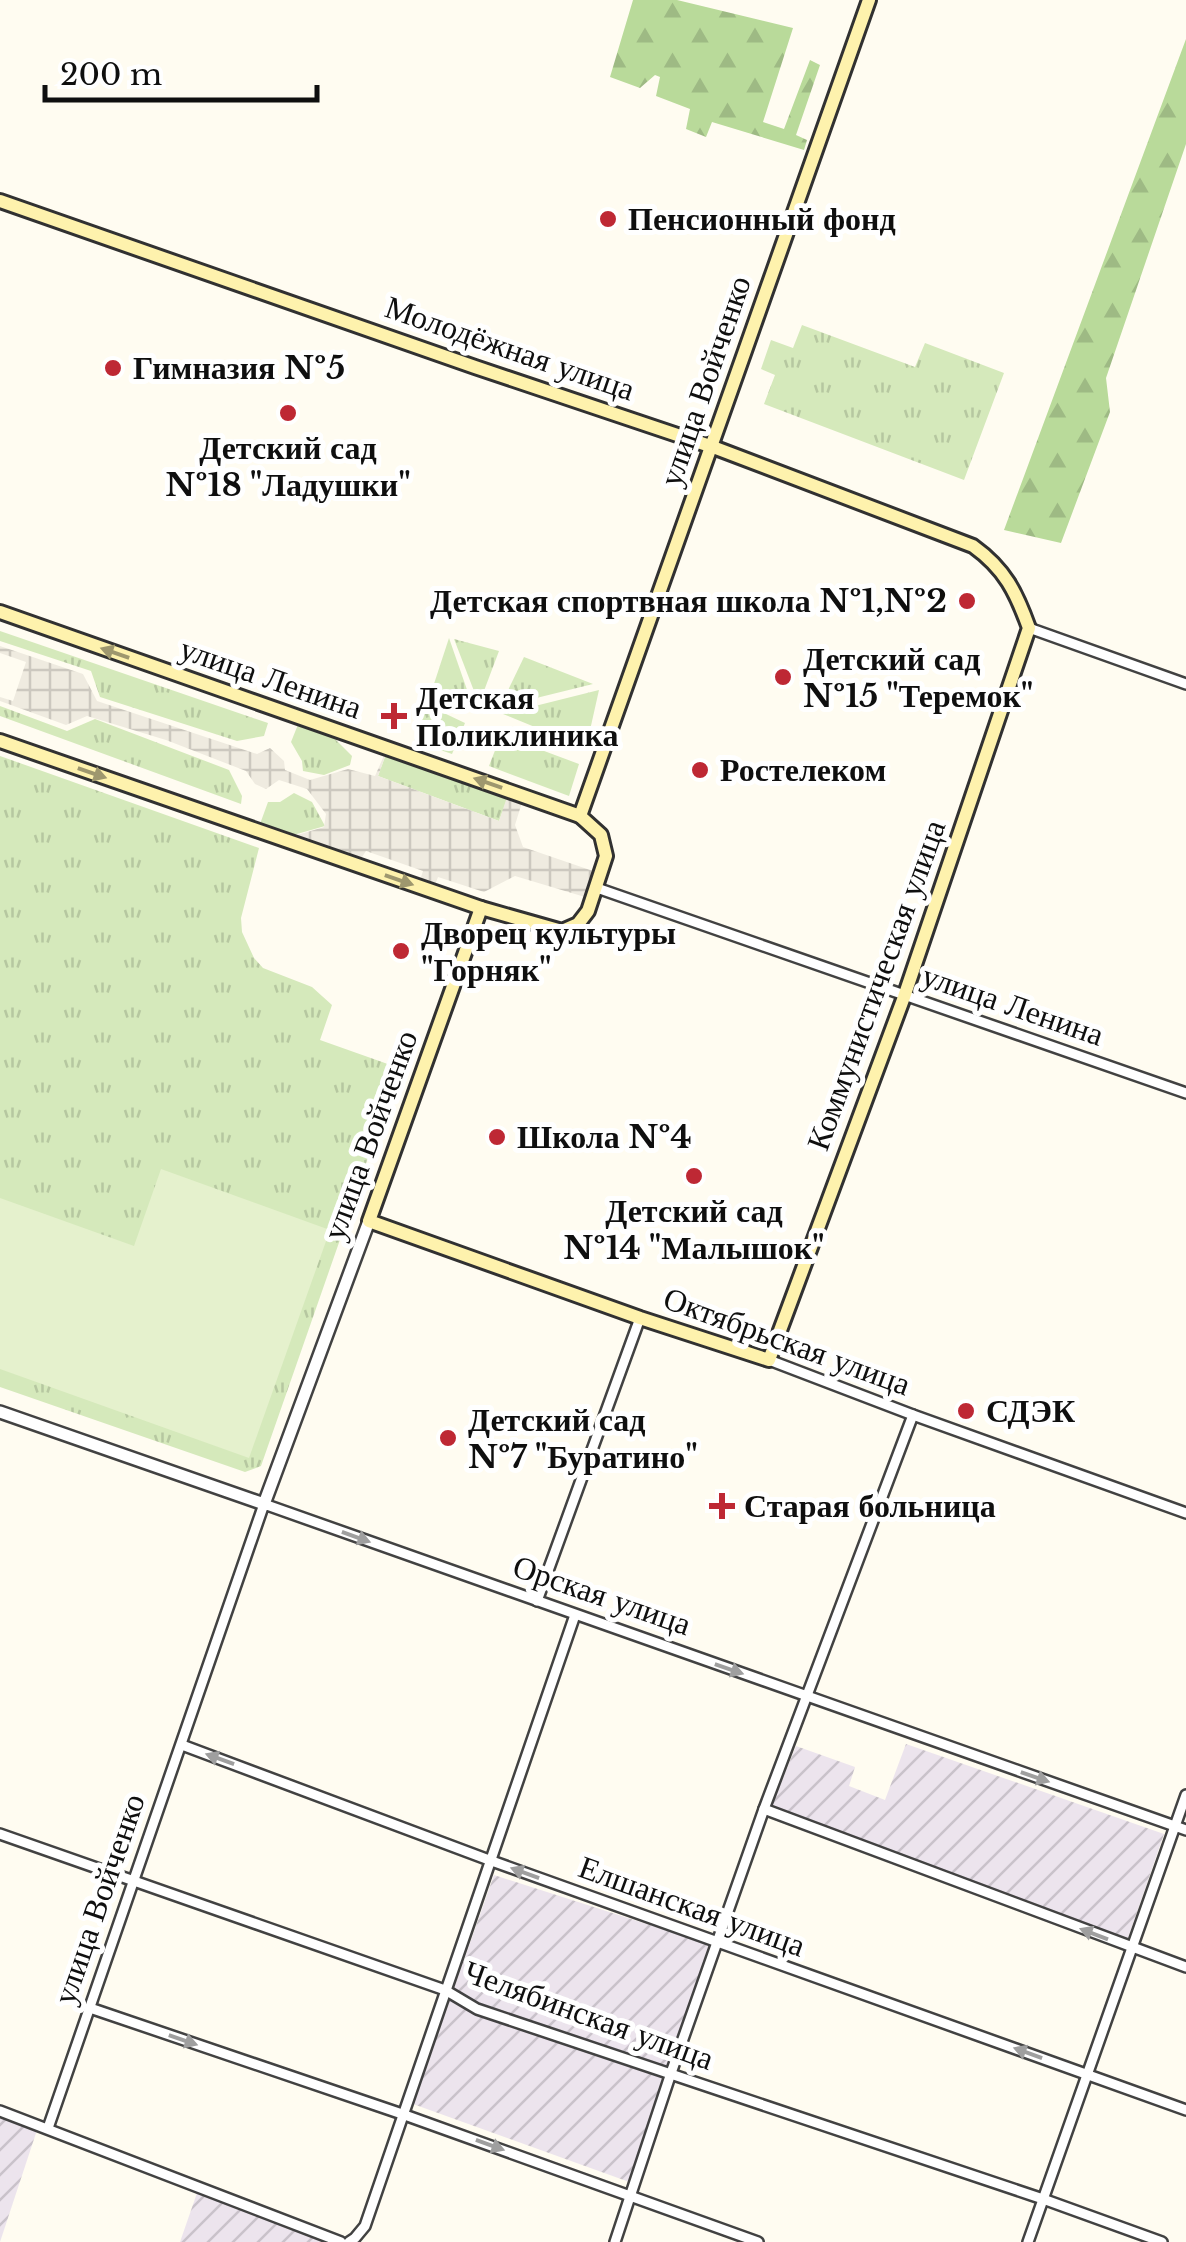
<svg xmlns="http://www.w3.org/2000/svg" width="1186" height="2242" font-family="'Libre Baskerville',serif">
  <defs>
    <pattern id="industrial-furrows" width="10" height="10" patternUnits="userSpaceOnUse" patternTransform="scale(2.5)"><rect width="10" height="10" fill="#ece4ed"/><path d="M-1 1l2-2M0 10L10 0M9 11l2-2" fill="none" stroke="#c9c2ca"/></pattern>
    <pattern id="grass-tufts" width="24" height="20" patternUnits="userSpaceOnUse" patternTransform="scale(2.5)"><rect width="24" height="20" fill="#d5e9bb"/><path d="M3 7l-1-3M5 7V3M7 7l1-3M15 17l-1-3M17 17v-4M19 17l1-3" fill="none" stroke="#b6c7a0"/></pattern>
    <pattern id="forest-firs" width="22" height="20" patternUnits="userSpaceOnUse" patternTransform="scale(2.5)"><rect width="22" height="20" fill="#b9da9a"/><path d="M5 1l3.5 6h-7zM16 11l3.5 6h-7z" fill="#9eba84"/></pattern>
    <pattern id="plaza-grid" width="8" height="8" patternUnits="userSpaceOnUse" patternTransform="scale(2.5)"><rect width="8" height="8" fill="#efebe0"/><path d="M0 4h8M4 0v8" fill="none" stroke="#ccc8bf"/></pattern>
  </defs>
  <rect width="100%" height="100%" fill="#fffcf1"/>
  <!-- industrial -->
  <g fill="url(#industrial-furrows)">
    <path d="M906,1744l258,90 -37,107 -356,-133 25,-62 59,21 -6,19 36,14z"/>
    <path d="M494,1875l215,69 -77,239 -219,-79z"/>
    <path d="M0,2114l38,13 -38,115z"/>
    <path d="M197,2193l136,49h-153z"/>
  </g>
  <!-- grass -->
  <g fill="url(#grass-tufts)">
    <path d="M802,325l113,42 10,-24 79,30 -40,107 -200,-76 11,-29 -14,-6 10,-29 22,8z"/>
    <path d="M0,631l268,92 -4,13 -27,5 -137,-44 -9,-26 -91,-30z"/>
    <path d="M449,638l24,69 -6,5 -37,-16z"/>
    <path d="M454,639l45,12 -20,53z"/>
    <path d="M524,657l69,27 -93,23z"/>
    <path d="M599,690l-13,58 -83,-34z"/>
    <path d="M427,705l38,18 -13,31 -38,-13z"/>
    <path d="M0,706l67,25 28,-12 134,51 13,26 -1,8 -241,-88z"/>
    <path d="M299,722l29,10 24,24 -2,9 -26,10 -21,-4 -1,-10 -11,-19z"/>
    <path d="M501,735l78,29 -10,32 -80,-30z"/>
    <path d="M386,754l122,43 -9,24 -121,-45z"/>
    <path d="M0,756l259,92 -18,70 1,14 12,26 9,10 49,19 20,18 -12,35 79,28 -46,133 -21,14 10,19 -81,232 -16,6 -245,-85z"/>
    <path d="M294,793l18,9 13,24 -35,10 -30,-12 8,-22h12z"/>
  </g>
  <!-- forest -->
  <g fill="url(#forest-firs)">
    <path d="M633,0h44l116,28 -30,94 21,7 26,-69 10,5 -24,70 11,5 -3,10 -92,-28 -6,15 -20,-8 4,-20 -34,-13 4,-19 -5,-2 -15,13 -30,-11z"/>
    <path d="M1186,39v105l-80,234 4,34 -49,131 -57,-13z"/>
  </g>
  <!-- pitch -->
  <path fill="#e5f1cd" d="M161,1169l169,61 -81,228 -249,-89v-171l134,48z"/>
  <!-- plaza -->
  <path fill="url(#plaza-grid)" fill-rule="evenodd" d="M0,646l83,28 14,27 160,53 13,-6 14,13 1,9 25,10 38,-11 27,7 11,-25 137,48 -8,26 8,22 70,24 -8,26 -70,-21 -31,16 -46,-15 -3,8 -15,-5 3,-9 -57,-20 -6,9 -66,-24 30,-9 2,-13 -19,-25 -28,-9 -13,9 -11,-5 -9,-13 -80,-31 -79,-24 -21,9 -66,-24v-4l13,4 13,-39 -26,-9zM386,754l121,43 -8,24 -121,-45z"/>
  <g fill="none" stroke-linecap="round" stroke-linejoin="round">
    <defs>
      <g id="minor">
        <path d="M1029,628l157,56"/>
        <path d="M597,888l589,205"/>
        <path d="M769,1360l144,55 273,98"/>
        <path d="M537,1601l103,-283"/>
        <path d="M182,1745l307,115 697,250"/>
        <path d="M764,1809l422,158"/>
        <path d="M0,1834l445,156 32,19 566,190 119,43"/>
        <path d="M90,2008l312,106 356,128"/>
        <path d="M0,2111l341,131"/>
        <path d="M48,2128l216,-624 922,326"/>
        <path d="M349,2242l6,-4 10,-12 210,-611"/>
        <path d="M615,2242l56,-169 93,-264 149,-394"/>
        <path d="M1028,2242l158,-447"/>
      </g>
      <path id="tertiary" d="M0,1412l264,92 105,-283"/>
      <g id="secondary">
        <path d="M0,201l475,166 238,80 260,99c32,23 43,46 56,82l-125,369 -135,363 -129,-42 -271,-97 112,-313"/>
        <path d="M0,612l580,204"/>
        <path d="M0,741l481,167 81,23 16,-7 10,-13 18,-55 -5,-21 -21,-19c98,-272 192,-544 289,-816"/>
      </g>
    </defs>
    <!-- minor casing -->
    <use href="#minor" stroke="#424242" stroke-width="14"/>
    <!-- tertiary casing -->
    <use href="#tertiary" stroke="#424242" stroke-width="16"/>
    <!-- secondary casing -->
    <use href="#secondary" stroke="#313131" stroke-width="18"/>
    <!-- minor -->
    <use href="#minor" stroke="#fff" stroke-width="9"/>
    <!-- tertiary -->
    <use href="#tertiary" stroke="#fff" stroke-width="11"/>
    <!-- secondary -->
    <use href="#secondary" stroke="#fef2ad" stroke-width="12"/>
  </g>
  <!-- one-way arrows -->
  <defs><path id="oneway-solid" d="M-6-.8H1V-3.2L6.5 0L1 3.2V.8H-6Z" transform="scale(2.5)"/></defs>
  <g fill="#9e976e">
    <use href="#oneway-solid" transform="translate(115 653) rotate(-161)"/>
    <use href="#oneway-solid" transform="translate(92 773) rotate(19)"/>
    <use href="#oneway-solid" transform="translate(488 783) rotate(-161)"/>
    <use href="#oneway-solid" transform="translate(399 880) rotate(19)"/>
  </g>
  <g fill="#9f9f9f">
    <use href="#oneway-solid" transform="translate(356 1537) rotate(20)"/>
    <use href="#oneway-solid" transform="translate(729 1669) rotate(19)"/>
    <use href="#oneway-solid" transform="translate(220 1759) rotate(-160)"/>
    <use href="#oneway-solid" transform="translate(1035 1777) rotate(19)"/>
    <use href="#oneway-solid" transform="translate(525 1873) rotate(-160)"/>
    <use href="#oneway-solid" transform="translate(1094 1934) rotate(-159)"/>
    <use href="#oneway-solid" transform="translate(183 2040) rotate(19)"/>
    <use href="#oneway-solid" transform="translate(1028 2053) rotate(-160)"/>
    <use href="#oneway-solid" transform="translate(490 2145) rotate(20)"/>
  </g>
  <!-- markers -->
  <g fill="#be2834" stroke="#fff" stroke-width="4">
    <circle cx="608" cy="219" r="10"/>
    <circle cx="113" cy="368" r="10"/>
    <circle cx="288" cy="413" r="10"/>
    <circle cx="967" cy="601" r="10"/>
    <circle cx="783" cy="677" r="10"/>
    <path d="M389 701h10v10h10v10h-10v10h-10v-10h-10v-10h10z"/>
    <circle cx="700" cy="770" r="10"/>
    <circle cx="401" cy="951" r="10"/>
    <circle cx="497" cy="1137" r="10"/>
    <circle cx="694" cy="1176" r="10"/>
    <circle cx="966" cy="1411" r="10"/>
    <circle cx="448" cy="1438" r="10"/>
    <path d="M717 1491h10v10h10v10h-10v10h-10v-10h-10v-10h10z"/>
  </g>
  <g text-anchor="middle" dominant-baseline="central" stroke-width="10" stroke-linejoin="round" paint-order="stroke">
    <!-- poi labels -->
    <g font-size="32" font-weight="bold" fill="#0f0f0f" stroke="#fff" text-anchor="start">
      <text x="628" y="219">Пенсионный фонд</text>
      <text x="133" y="368">Гимназия №5</text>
      <text x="288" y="448" text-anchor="middle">Детский сад<tspan x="288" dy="37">№18 "Ладушки"</tspan></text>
      <text x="947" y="601" text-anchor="end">Детская спортвная школа №1,№2</text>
      <text x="803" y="659">Детский сад<tspan x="803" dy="37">№15 "Теремок"</tspan></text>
      <text x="416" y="698">Детская<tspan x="416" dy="37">Поликлиника</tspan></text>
      <text x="720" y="770">Ростелеком</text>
      <text x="421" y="933">Дворец культуры<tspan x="421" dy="37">"Горняк"</tspan></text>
      <text x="517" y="1137">Школа №4</text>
      <text x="694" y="1211" text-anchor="middle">Детский сад<tspan x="694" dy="37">№14 "Малышок"</tspan></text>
      <text x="986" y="1411">СДЭК</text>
      <text x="468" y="1420">Детский сад<tspan x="468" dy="37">№7 "Буратино"</tspan></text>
      <text x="744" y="1506">Старая больница</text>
    </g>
    <!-- street labels -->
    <g font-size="32" fill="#0f0f0f" stroke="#fff">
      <text transform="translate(510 348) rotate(19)">Молодёжная улица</text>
      <text transform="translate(705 381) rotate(-71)">улица Войченко</text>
      <text transform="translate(271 678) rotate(19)">улица Ленина</text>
      <text transform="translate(876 985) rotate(-70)">Коммунистическая улица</text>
      <text transform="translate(1013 1005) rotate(19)">улица Ленина</text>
      <text transform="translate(370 1135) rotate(-70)">улица Войченко</text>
      <text transform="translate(787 1341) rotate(20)">Октябрьская улица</text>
      <text transform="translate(602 1595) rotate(19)">Орская улица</text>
      <text transform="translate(99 1899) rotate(-71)">улица Войченко</text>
      <text transform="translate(692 1906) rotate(20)">Елшанская улица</text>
      <text transform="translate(589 2015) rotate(20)">Челябинская улица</text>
    </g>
  </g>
  <!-- scale -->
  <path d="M45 85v15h272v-15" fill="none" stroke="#0f0f0f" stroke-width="5"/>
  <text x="60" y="85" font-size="30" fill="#0f0f0f" stroke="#ffffff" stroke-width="8" paint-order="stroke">200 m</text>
</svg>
